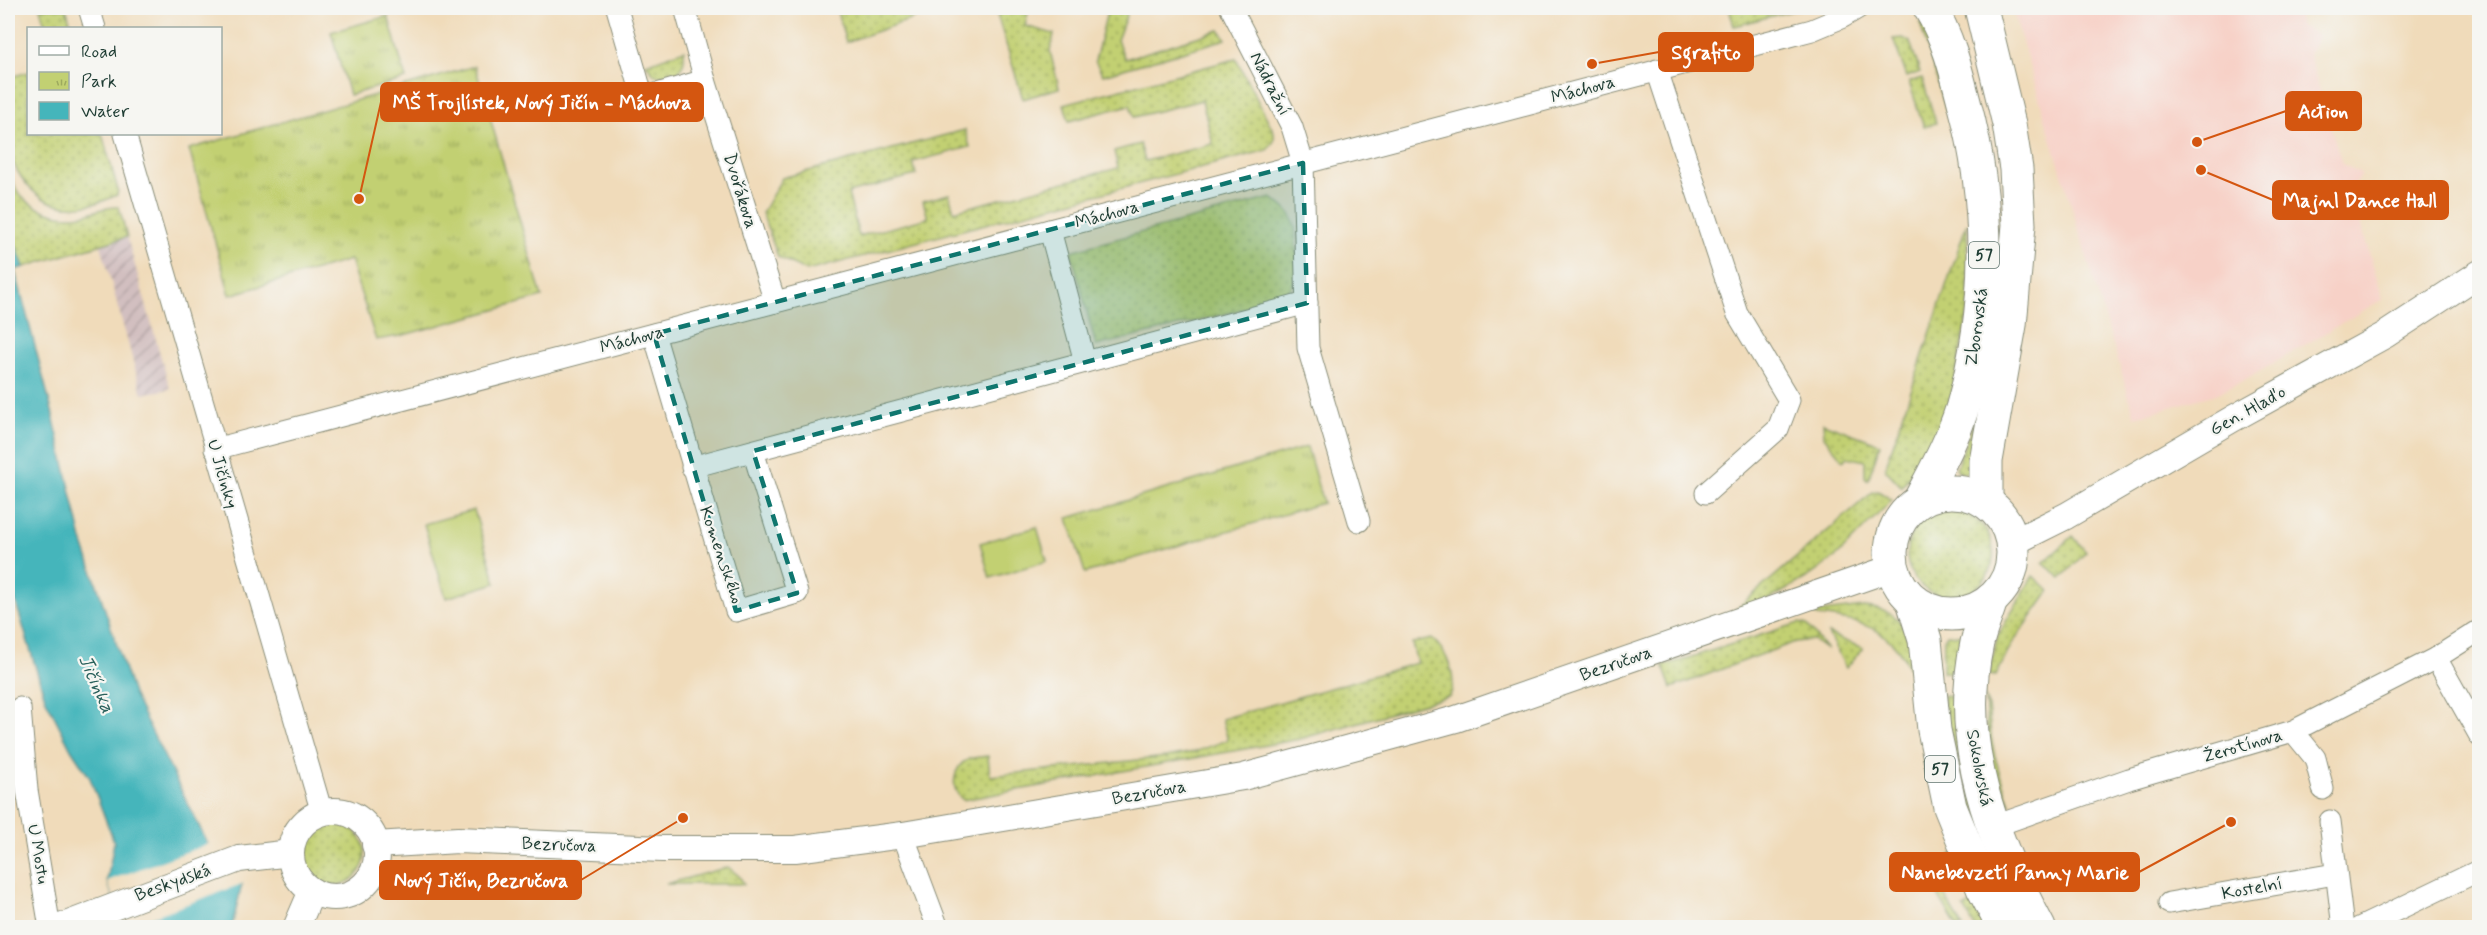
<svg xmlns="http://www.w3.org/2000/svg" width="2487" height="935" font-family="Mynerve,sans-serif">
  <defs>
    <pattern id="industrial-furrows" width="10" height="10" patternUnits="userSpaceOnUse" patternTransform="scale(1.5)"><rect width="10" height="10" fill="#d2bfc0"/><path d="M-1 1l2-2M0 10L10 0M9 11l2-2" fill="none" stroke="#aa9c9d"/></pattern>
    <pattern id="grass-dots" width="8" height="8" patternUnits="userSpaceOnUse" patternTransform="scale(1.5)"><rect width="8" height="8" fill="#c2d072"/><path d="M2 2h.1M6 6h.1" fill="none" stroke="#9daa5e" stroke-width="1.8" stroke-linecap="round"/></pattern>
    <pattern id="park-tufts" width="24" height="20" patternUnits="userSpaceOnUse" patternTransform="scale(1.5)"><rect width="24" height="20" fill="#c2d072"/><path d="M3 7l-1-3M5 7V3M7 7l1-3M15 17l-1-3M17 17v-4M19 17l1-3" fill="none" stroke="#9daa5e"/></pattern>
  </defs>
  <rect width="100%" height="100%" fill="#f6f6f2"/>
  <filter id="ink" filterUnits="userSpaceOnUse"><feTurbulence type="fractalNoise" baseFrequency=".0167" numOctaves="2"/><feDisplacementMap in="SourceGraphic" scale="12" xChannelSelector="R" yChannelSelector="G"/><feConvolveMatrix kernelMatrix="1 2 1 2 8 2 1 2 1" color-interpolation-filters="sRGB"/></filter>
  <filter id="wash" filterUnits="userSpaceOnUse"><feTurbulence type="fractalNoise" baseFrequency=".008" numOctaves="4" result="noise"/><feDisplacementMap in="SourceGraphic" scale="24" xChannelSelector="R" yChannelSelector="G"/><feGaussianBlur stdDeviation="1.35" result="paint"/><feColorMatrix in="noise" values="0 0 0 0 0 0 0 0 0 0 0 0 0 0 0 0 0 1.4 0 .05"/><feComposite in="paint" operator="in"/></filter>
  <g filter="url(#wash)">
    <rect width="100%" height="100%" fill="#f0dbba"/>
    <!-- built -->
    <path fill="#f7d1c7" d="M2012,8h283l6,18 18,9 -10,19 33,110 19,9 -10,19 32,107 -138,81 -32,15 -78,22z"/>
    <!-- industrial -->
    <path fill="url(#industrial-furrows)" d="M127,237l43,152 -28,5 -41,-149z"/>
    <!-- grass -->
    <g fill="url(#grass-dots)" stroke="#708653" stroke-width="1.5">
      <path d="M40,8h26l6,20h-26z"/>
      <path d="M836,8h79l3,9 -72,25z"/>
      <path d="M995,8h34l-4,18 29,8 -4,17 9,37 -36,11z"/>
      <path d="M1108,8h21l-12,32 8,19 95,-29 6,9 -123,36 -8,-14z"/>
      <path d="M1729,8h73l-68,18z"/>
      <path d="M1920,23l7,3 24,81 -3,9z"/>
      <path d="M1903,38l7,4 10,30 -13,5 -14,-38z"/>
      <path d="M684,50c1,13 -1,19 -12,27l-17,-2 -9,-11z"/>
      <path d="M1236,59l38,73v9l-7,9 -460,121 -29,-14 -16,-44 20,-35 183,-48 5,17 -57,15 3,13 -68,18 11,43 69,-18 -5,-17 26,-7 5,17 164,-43 -4,-17 26,-7 5,17 68,-17 -11,-44 -68,17 -4,-12 -61,16 -5,-17z"/>
      <path d="M28,72v62h74l16,56 -1,5c-39,19 -76,16 -99,-23 -4,-7 -9,-17 -10,-25 -3,-23 0,-47 0,-69z"/>
      <path d="M1922,78l14,45 -12,4 -15,-45z"/>
      <path d="M8,171c3,6 6,15 10,21 14,18 42,27 64,23 12,-3 25,-9 37,-8l8,30 -103,30 -16,-42z"/>
      <path d="M1271,198c23,14 25,22 25,48 1,16 4,32 -7,44 -15,16 -162,48 -193,56l-25,-95z"/>
      <path d="M1967,223l2,84 -19,96 -20,40 -28,44 -17,-18z"/>
      <path d="M1823,423l57,21 -12,36 -3,-3v-16l-18,-4 -4,3 -19,-23z"/>
      <path d="M1973,423l6,3 -9,46 -5,2 -6,-2 -3,-4z"/>
      <path d="M1878,491l14,9 -56,57 -25,18 -39,23 -37,12 138,-118z"/>
      <circle cx="1950" cy="554" r="43"/>
      <path d="M2073,536l13,16 -25,26 -18,-15z"/>
      <path d="M2033,576l17,15 -38,53 -16,32 -7,-1 9,-40z"/>
      <path d="M1864,607c48,3 46,36 51,75 -19,-52 -48,-61 -99,-66l-2,-3z"/>
      <path d="M1799,623l8,2 20,25 -14,-10 -18,2 -124,46 -8,-22z"/>
      <path d="M1828,634l35,14 -17,20z"/>
      <path d="M1947,634l15,1v38l-19,-1 1,-33z"/>
      <path d="M1432,639c15,11 26,40 18,57l-150,43 -337,61c-14,-11 -10,-34 6,-41 6,-2 13,-2 19,-3l2,20 176,-19 28,-5 34,-12 -6,-21 195,-56 -5,-20z"/>
      <path d="M1942,696l19,1 38,174 -32,-55z"/>
      <path d="M1985,697c5,13 4,24 6,38 3,24 11,46 19,69l-8,-4 -12,-31z"/>
      <circle cx="334" cy="854" r="31"/>
      <path d="M1953,854l17,31 -15,8 -13,-24 3,-10z"/>
      <path d="M1923,859l40,68h-6l-41,-68z"/>
      <path d="M728,867l11,9 5,8h-78z"/>
      <path d="M1978,899l11,28h-14l-11,-19z"/>
    </g>
    <!-- park -->
    <g fill="url(#park-tufts)" stroke="#708653" stroke-width="1.5">
      <path d="M388,16l18,63 -57,16 -18,-63z"/>
      <path d="M475,66l67,231 -142,39 -24,4 -26,-80 -120,35 -41,-146z"/>
      <path d="M1307,447l16,56 -238,70 -17,-55z"/>
    </g>
    <!-- garden -->
    <g fill="#c2d072" stroke="#708653" stroke-width="1.5">
      <path d="M474,510l22,73 -50,15 -22,-74z"/>
      <path d="M1037,527l10,34 -57,17 -10,-35z"/>
    </g>
    <!-- water -->
    <path fill="#45b5bb" stroke="#327978" stroke-width="1.5" d="M8,225l16,42 -9,3 37,141 30,129 51,154 75,150 34,40 -10,43h-108l-17,-46 7,-39 -24,-64 -19,-29 -26,-51 -33,-108 -4,-53z"/>
    <!-- pier -->
    <path fill="#f0dbba" d="M211,843l31,36v5l-118,43 -17,-46z"/>
  </g>
  <g filter="url(#ink)">
    <g fill="none" stroke-linecap="round" stroke-linejoin="round">
      <defs>
        <g id="minor">
          <path d="M89,8l6,20"/>
          <path d="M617,8l26,90 62,-18"/>
          <path d="M685,8l20,72 70,222"/>
          <path d="M1231,8l61,119 11,36 5,185 51,173"/>
          <path d="M1657,70l80,243 52,87 -11,29 -72,64"/>
          <path d="M125,134l197,679"/>
          <path d="M1050,230l35,132"/>
          <path d="M654,334l82,277 61,-18 -44,-142"/>
          <path d="M215,449l1597,-419 31,-13 15,-9"/>
          <path d="M692,467l615,-164"/>
          <path d="M2436,658l44,78"/>
          <path d="M20,708l7,82 23,138"/>
          <path d="M2293,731l22,27 8,31"/>
          <path d="M2330,821l13,107"/>
          <path d="M1992,827l137,-48 164,-48 143,-73 44,-28"/>
          <path d="M903,835l35,93"/>
          <path d="M2169,903l166,-29"/>
          <path d="M2359,928l121,-58"/>
        </g>
        <g id="tertiary">
          <path d="M2012,543l54,-27 168,-98 151,-83 95,-62"/>
          <circle cx="334" cy="854" r="43"/>
          <path d="M375,845l83,-5 204,9h133l108,-14 340,-58 213,-58 436,-151"/>
          <path d="M58,928l181,-69 52,-6"/>
          <path d="M296,928l16,-37"/>
        </g>
        <g id="primary">
          <path d="M1981,8l28,116 7,45 3,56 -9,100 -24,136v41"/>
          <circle cx="1952" cy="553" r="61"/>
          <path d="M1920,500c15,-29 32,-59 42,-91 29,-101 29,-207 2,-307 -8,-32 -17,-67 -34,-94"/>
          <path d="M1991,600c-4,14 -11,29 -14,43 -22,102 15,196 62,285"/>
          <path d="M1913,601l12,39 9,90 16,77 33,81 21,40"/>
        </g>
      </defs>
      <!-- minor casing -->
      <use href="#minor" stroke="#888c77" stroke-width="23"/>
      <!-- tertiary casing -->
      <use href="#tertiary" stroke="#888c77" stroke-width="28"/>
      <!-- primary casing -->
      <use href="#primary" stroke="#888c77" stroke-width="35"/>
      <!-- minor -->
      <use href="#minor" stroke="#fff" stroke-width="21"/>
      <!-- tertiary -->
      <use href="#tertiary" stroke="#fff" stroke-width="26"/>
      <!-- primary -->
      <use href="#primary" stroke="#fff" stroke-width="33"/>
    </g>
  </g>
  <!-- marked area -->
  <path fill="#0f766e" fill-opacity="0.2" stroke="#0f766e" stroke-width="4.5" stroke-dasharray="12 8" stroke-linejoin="round" d="M1303,163l4,140 -554,148 44,142 -61,18 -82,-277z"/>
  <g text-anchor="middle" dominant-baseline="central" stroke-width="4.5" stroke-linejoin="round" paint-order="stroke">
    <!-- shield labels -->
    <g fill="#f6f6f2" stroke="#60746d" stroke-width="1.5">
      <rect x="1969" y="242" width="30" height="26" rx="4.5"/>
      <rect x="1925" y="756" width="30" height="26" rx="4.5"/>
    </g>
    <g font-size="16" font-weight="bold" fill="#1f3d34">
      <text x="1984" y="255">57</text>
      <text x="1940" y="769">57</text>
    </g>
    <!-- street labels -->
    <g font-size="18" fill="#1f3d34" stroke="#f6f6f2">
      <text transform="translate(1270 84) rotate(63)">Nádražní</text>
      <text transform="translate(1583 90) rotate(-15)">Máchova</text>
      <text transform="translate(740 191) rotate(73)">Dvořákova</text>
      <text transform="translate(1107 215) rotate(-15)">Máchova</text>
      <text transform="translate(1977 327) rotate(-82)">Zborovská</text>
      <text transform="translate(632 340) rotate(-15)">Máchova</text>
      <text transform="translate(2248 411) rotate(-29)">Gen. Hlaďo</text>
      <text transform="translate(222 474) rotate(74)">U Jičínky</text>
      <text transform="translate(721 555) rotate(71)">Komenského</text>
      <text transform="translate(1616 664) rotate(-19)">Bezručova</text>
      <text transform="translate(2243 746) rotate(-16)">Žerotínova</text>
      <text transform="translate(1979 768) rotate(79)">Sokolovská</text>
      <text transform="translate(1149 793) rotate(-10)">Bezručova</text>
      <text transform="translate(559 845) rotate(2)">Bezručova</text>
      <text transform="translate(38 854) rotate(80)">U Mostu</text>
      <text transform="translate(173 883) rotate(-20)">Beskydská</text>
      <text transform="translate(2252 889) rotate(-10)">Kostelní</text>
    </g>
    <!-- water labels -->
    <g font-size="20" font-style="italic" fill="#2a615c" stroke="#f6f6f2">
      <text transform="translate(96 684) rotate(66)">Jičínka</text>
    </g>
  </g>
  <!-- callouts -->
  <path fill="none" stroke="#d45610" stroke-width="2" d="M1592 64L1659 52M359 199L381 102M2197 142L2286 111M2201 170L2273 200M2231 822L2139 872M683 818L581 880"/>
  <g fill="#d45610" stroke="#f6f6f2" stroke-width="2">
    <circle cx="1592" cy="64" r="6"/>
    <circle cx="359" cy="199" r="6"/>
    <circle cx="2197" cy="142" r="6"/>
    <circle cx="2201" cy="170" r="6"/>
    <circle cx="2231" cy="822" r="6"/>
    <circle cx="683" cy="818" r="6"/>
  </g>
  <g fill="#d45610" stroke="#d45610" stroke-width="2">
    <rect x="1659" y="33" width="94" height="38" rx="6"/>
    <rect x="381" y="83" width="322" height="38" rx="6"/>
    <rect x="2286" y="92" width="75" height="38" rx="6"/>
    <rect x="2273" y="181" width="175" height="38" rx="6"/>
    <rect x="1890" y="853" width="249" height="38" rx="6"/>
    <rect x="380" y="861" width="201" height="38" rx="6"/>
  </g>
  <g font-size="20" text-anchor="middle" font-weight="bold" fill="#fff">
    <text x="1706" y="59">Sgrafito</text>
    <text x="542" y="109">MŠ Trojlístek, Nový Jičín - Máchova</text>
    <text x="2323" y="118">Action</text>
    <text x="2360" y="207">Majnl Dance Hall</text>
    <text x="2015" y="879">Nanebevzetí Panny Marie</text>
    <text x="481" y="887">Nový Jičín, Bezručova</text>
  </g>
  <!-- margin -->
  <rect width="2487" height="935" fill="none" stroke="#f6f6f2" stroke-width="30"/>
  <!-- legend -->
  <rect x="27" y="27" width="195" height="108" fill="#f6f6f2" stroke="#a0aca6" stroke-width="1.5"/>
  <rect x="39" y="46" width="30" height="9" fill="#ffffff" stroke="#a0aca6" stroke-width="1.5"/>
  <text x="81" y="57" font-size="18" fill="#1f3d34">Road</text>
  <rect x="39" y="72" width="30" height="18" fill="url(#park-tufts)" stroke="#a0aca6" stroke-width="1.5"/>
  <text x="81" y="87" font-size="18" fill="#1f3d34">Park</text>
  <rect x="39" y="102" width="30" height="18" fill="#45b5bb" stroke="#a0aca6" stroke-width="1.5"/>
  <text x="81" y="117" font-size="18" fill="#1f3d34">Water</text>
</svg>
